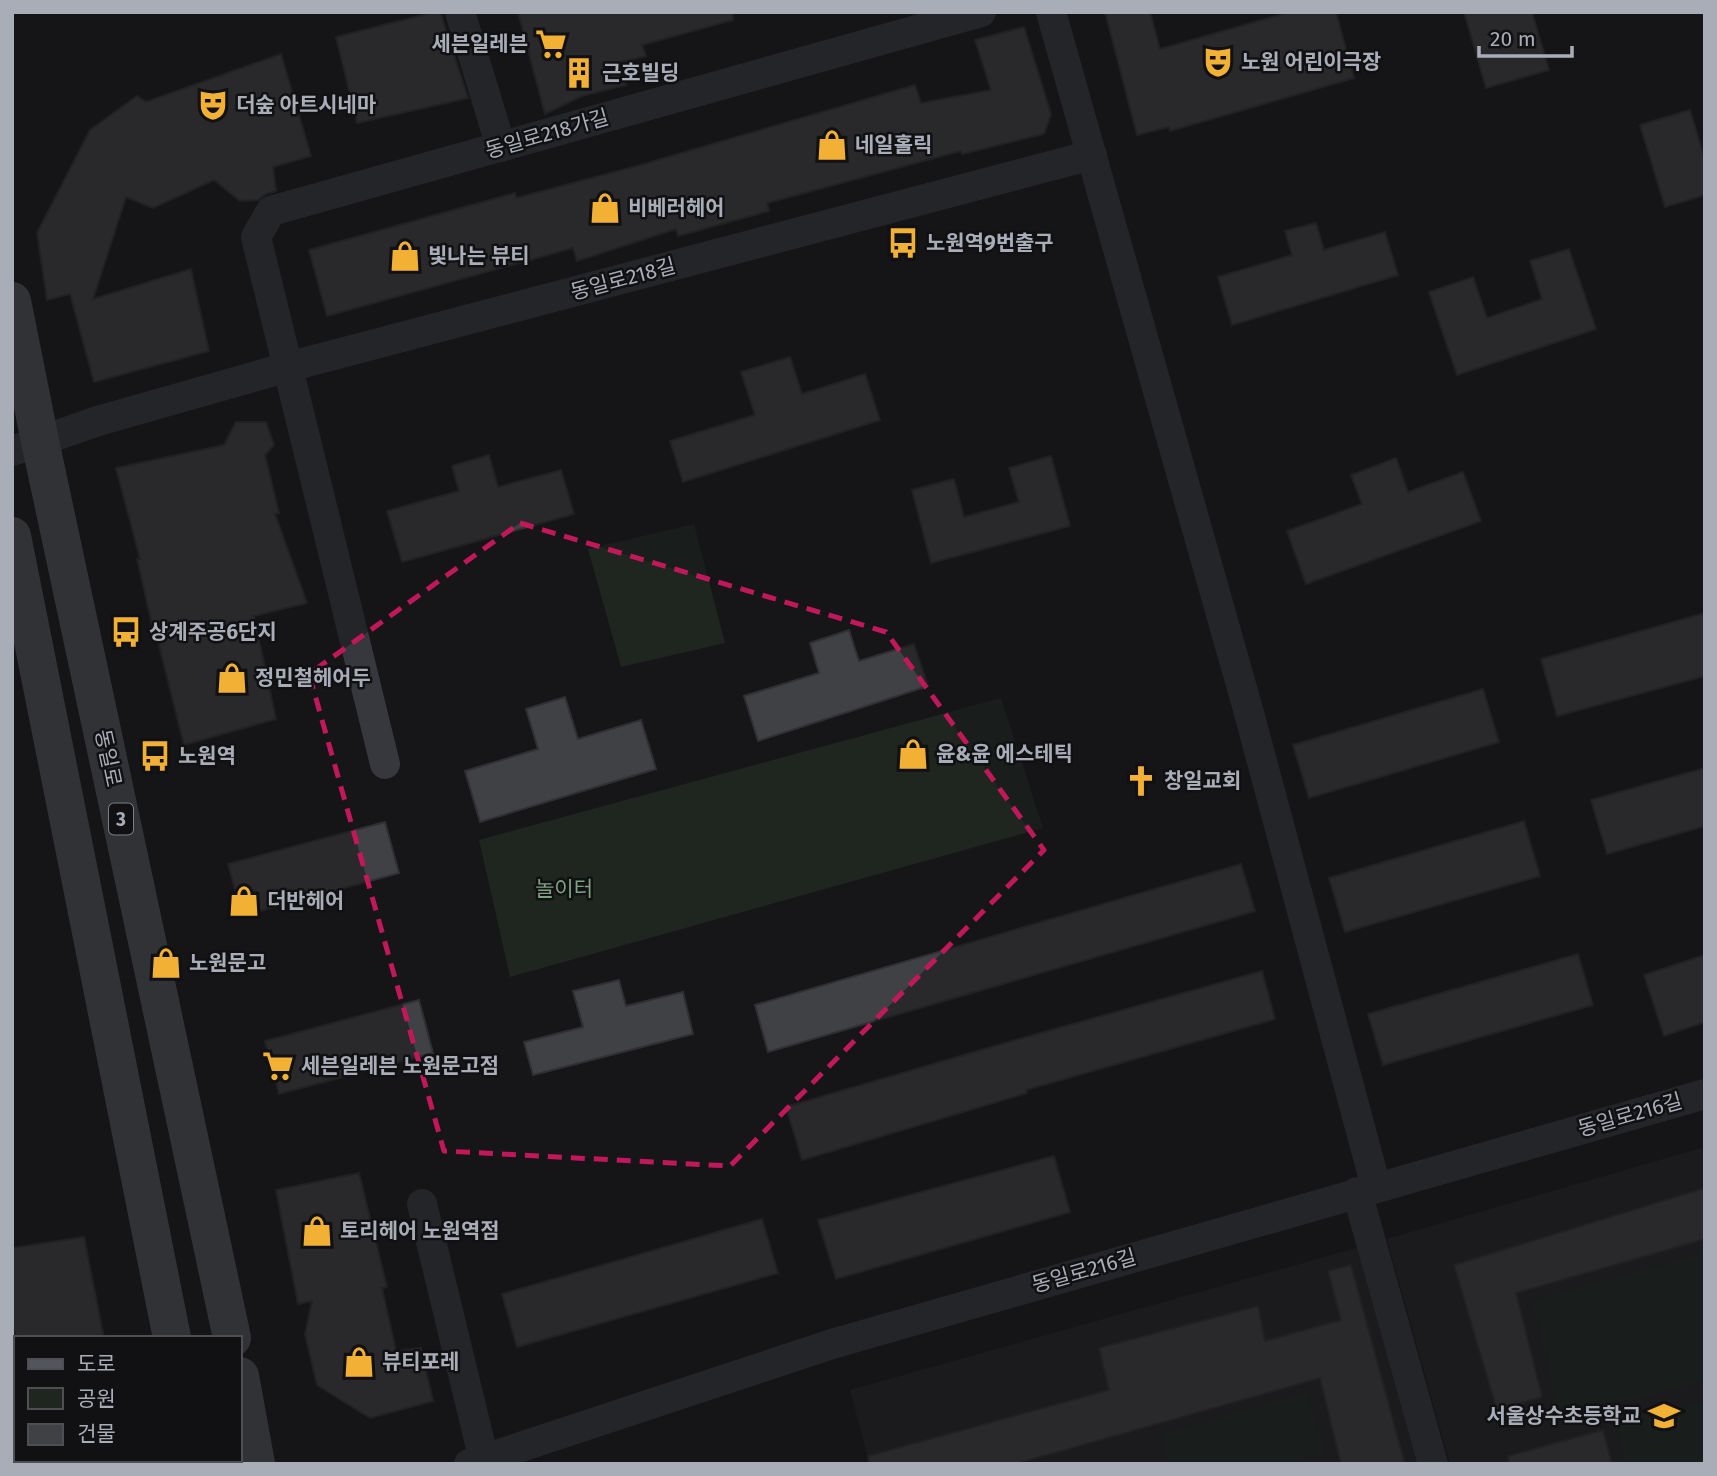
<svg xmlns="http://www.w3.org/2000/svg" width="1717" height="1476" font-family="'Fira Sans','Noto Sans KR',sans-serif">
  <rect width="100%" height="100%" fill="#161618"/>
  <!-- built -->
  <g fill="#222225">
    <path d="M1705,1147v317h-255l-63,-225z"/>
    <path d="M1357,1248l62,216h-549l-20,-74z"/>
  </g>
  <!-- green -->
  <g fill="#1e261f">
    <path d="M694,524l31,119 -104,24 -33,-118z"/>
    <path d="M1001,698l42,130 -533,149 -31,-137z"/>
    <path d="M1705,1253v128l-145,38 -28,-119z"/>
    <path d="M1307,1392l18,61 -38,11h-118l-9,-29z"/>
    <path d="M1705,1401v63h-79l-12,-43z"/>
  </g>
  <!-- building -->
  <g fill="#404145" stroke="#303034" stroke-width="2">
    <path d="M435,12h5l28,86 -111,25 -21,-86z"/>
    <path d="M518,12h214l1,8 -91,25 4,11 -25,6 5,23 -44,11 -37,18z"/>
    <path d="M1105,12h45l10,37 130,-37h46l18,66 -184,53 -1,-4 -32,8z"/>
    <path d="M1464,12h68l17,58 -63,18z"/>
    <path d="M1024,27l27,87 -7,20 -82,20 -1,-3 -194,52 2,8 -91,25 -2,-7 -99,32 -4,-13 -246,68 -18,-66 206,-57 1,5 121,-32 278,-81 6,18 70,-13 -16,-50z"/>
    <path d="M281,54l30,102 -38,11 3,24 -10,3 -8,6 -18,1 -26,-21 -61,28 -27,-11 -33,102 98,-30 18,82 -115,31 -24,-88 -23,6 -10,-67 53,-103 47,-34 9,6z"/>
    <path d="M1690,110l15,50v35l-40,12 -25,-82z"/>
    <path d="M1316,223l8,27 61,-18 13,43 -166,50 -14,-48 74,-22 -7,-24z"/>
    <path d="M1569,249l27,80 -139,46 -28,-83 44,-15 14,41 55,-19 -12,-38z"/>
    <path d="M790,357l12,37 63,-20 15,46 -197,62 -13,-41 85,-26 -14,-43z"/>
    <path d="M236,422h30l8,23 -9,10 14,58 -4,1 32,89 -53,13 22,103 -92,26 -26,-104 -2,1 -19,-83h3l-24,-91 108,-23z"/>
    <path d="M489,455l9,32 63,-17 13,44 -172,48 -15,-51 72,-20 -7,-25z"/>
    <path d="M1051,456l19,70 -139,37 -19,-73 42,-11 10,38 55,-15 -10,-34z"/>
    <path d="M1396,458l12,34 55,-20 18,49 -175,63 -19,-53 75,-27 -11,-29z"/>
    <path d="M1705,613v63l-148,40 -16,-57z"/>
    <path d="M849,630l10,31 55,-17 14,42 -170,55 -14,-45 75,-23 -9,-30z"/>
    <path d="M1483,689l16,53 -190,56 -16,-53z"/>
    <path d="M565,697l13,42 63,-19 15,49 -176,53 -15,-51 73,-22 -12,-40z"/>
    <path d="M1705,768v58l-98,28 -16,-54z"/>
    <path d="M1524,821l16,55 -195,56 -16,-54z"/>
    <path d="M385,822l14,51 -157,43 -14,-52z"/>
    <path d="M1241,864l14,47 -487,141 -13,-47z"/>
    <path d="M1578,954l15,51 -210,60 -15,-51z"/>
    <path d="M1705,955v67l-41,14 -20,-61z"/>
    <path d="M1262,971l13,48 -249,71 1,3 -225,67 -16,-53 226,-66z"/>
    <path d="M619,980l7,26 57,-14 10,42 -160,41 -9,-33 59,-15 -10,-36z"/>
    <path d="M419,1000l14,53 -154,41 -14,-53z"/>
    <path d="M1054,1156l16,56 -234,67 -18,-59z"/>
    <path d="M359,1173l28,114 -5,1 14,63 25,-3 12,53 -63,17 -53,-33 -12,-51 7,-33 -14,3 -22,-114z"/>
    <path d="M1705,1188v51l-189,54 26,104 -45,13 -43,-145z"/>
    <path d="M762,1219l16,54 -261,74 -15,-53z"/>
    <path d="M84,1237l20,101h-88l-4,-16v-74z"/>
    <path d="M1351,1265l54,199h-64l-21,-86 -305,86h-146l-1,-8 241,-66 -10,-42 159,-42 7,35 76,-21 -13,-49z"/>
    <path d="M1603,1430l9,34h-103l-1,-8z"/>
  </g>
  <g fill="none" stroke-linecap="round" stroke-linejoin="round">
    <!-- minor -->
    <g stroke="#37383d" stroke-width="30">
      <path d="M460,12l41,135"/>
      <path d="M1051,12l198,701 127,474"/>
      <path d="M12,451l86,-30 190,-54 804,-212"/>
      <path d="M385,764l-129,-527 15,-26 710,-199"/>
      <path d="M1357,1192l76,272"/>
      <path d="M422,1204l62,256"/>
      <path d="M469,1464l363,-120 873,-250"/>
    </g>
    <!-- major -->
    <g stroke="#53555c" stroke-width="38">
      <path d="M12,301l28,140 192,897"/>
      <path d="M12,536l160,802"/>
      <path d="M240,1376l16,88"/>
      <path d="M195,1460l1,4"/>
    </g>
  </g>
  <!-- marked area -->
  <path d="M0 0H1717V1476H0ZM520,523l366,109 158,218 -314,316 -286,-15 -135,-477z" fill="#161618" fill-opacity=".55" fill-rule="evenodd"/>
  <path fill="none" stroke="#c2185b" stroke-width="5" stroke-dasharray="14 9" stroke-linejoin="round" d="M520,523l366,109 158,218 -314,316 -286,-15 -135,-477z"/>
  <!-- icons -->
  <defs>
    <symbol id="supermarket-bare" viewBox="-9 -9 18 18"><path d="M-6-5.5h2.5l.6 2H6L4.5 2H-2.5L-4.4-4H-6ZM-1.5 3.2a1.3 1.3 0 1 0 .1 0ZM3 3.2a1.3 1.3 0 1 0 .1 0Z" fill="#f2b134" stroke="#111113" stroke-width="2.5" paint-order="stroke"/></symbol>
    <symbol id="theatre-bare" viewBox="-9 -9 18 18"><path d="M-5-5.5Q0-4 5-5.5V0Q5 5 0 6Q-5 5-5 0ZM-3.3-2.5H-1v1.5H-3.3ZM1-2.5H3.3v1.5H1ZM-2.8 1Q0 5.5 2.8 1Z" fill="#f2b134" stroke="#111113" stroke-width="2.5" paint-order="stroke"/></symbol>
    <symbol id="building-bare" viewBox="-9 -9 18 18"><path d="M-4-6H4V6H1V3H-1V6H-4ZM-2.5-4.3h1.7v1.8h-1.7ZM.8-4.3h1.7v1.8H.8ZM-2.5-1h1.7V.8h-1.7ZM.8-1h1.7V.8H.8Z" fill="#f2b134" stroke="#111113" stroke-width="2.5" paint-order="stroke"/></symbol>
    <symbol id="shop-bare" viewBox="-9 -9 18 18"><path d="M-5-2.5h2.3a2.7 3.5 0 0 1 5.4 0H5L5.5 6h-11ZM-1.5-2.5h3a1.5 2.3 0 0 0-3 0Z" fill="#f2b134" stroke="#111113" stroke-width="2.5" paint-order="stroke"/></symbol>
    <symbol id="bus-bare" viewBox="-9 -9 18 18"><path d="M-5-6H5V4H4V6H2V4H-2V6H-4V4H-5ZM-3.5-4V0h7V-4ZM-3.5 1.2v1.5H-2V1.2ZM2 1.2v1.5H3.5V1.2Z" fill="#f2b134" stroke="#111113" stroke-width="2.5" paint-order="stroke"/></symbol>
    <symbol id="church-bare" viewBox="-9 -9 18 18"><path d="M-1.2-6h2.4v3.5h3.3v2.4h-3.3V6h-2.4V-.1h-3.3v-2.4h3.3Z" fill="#f2b134" stroke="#111113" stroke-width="2.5" paint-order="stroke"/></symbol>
    <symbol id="school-bare" viewBox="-9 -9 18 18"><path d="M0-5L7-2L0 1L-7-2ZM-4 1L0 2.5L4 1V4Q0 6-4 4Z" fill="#f2b134" stroke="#111113" stroke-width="2.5" paint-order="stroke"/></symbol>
  </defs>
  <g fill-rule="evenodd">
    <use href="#supermarket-bare" x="529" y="22" width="44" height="44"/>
    <use href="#theatre-bare" x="1196" y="40" width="44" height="44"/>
    <use href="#building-bare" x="557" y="51" width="44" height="44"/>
    <use href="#theatre-bare" x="191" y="83" width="44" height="44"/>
    <use href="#shop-bare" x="810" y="123" width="44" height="44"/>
    <use href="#shop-bare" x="583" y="186" width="44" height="44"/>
    <use href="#bus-bare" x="881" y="221" width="44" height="44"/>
    <use href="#shop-bare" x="383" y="234" width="44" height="44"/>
    <use href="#bus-bare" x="104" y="610" width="44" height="44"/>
    <use href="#shop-bare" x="210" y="656" width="44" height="44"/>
    <use href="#shop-bare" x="891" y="732" width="44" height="44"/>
    <use href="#bus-bare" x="133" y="734" width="44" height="44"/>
    <use href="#church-bare" x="1119" y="759" width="44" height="44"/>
    <use href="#shop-bare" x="222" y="879" width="44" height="44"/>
    <use href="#shop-bare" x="144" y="941" width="44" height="44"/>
    <use href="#supermarket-bare" x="256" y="1044" width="44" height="44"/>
    <use href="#shop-bare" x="295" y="1209" width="44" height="44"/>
    <use href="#shop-bare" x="337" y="1340" width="44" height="44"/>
    <use href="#school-bare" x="1642" y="1394" width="44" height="44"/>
  </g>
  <g text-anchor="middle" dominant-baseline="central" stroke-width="5" stroke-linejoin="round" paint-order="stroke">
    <!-- shield labels -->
    <rect fill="#111113" stroke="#7b7e86" stroke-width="2" x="109" y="803.5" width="24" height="31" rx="5"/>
    <g font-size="19" font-weight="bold" fill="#a8adb8">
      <text x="121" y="819">3</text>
    </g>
    <!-- poi labels -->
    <g font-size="21" font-weight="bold" fill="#a8adb8" stroke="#111113" text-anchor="start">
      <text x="528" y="44" text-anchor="end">세븐일레븐</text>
      <text x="1241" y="62">노원 어린이극장</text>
      <text x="602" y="73">근호빌딩</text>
      <text x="236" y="105">더숲 아트시네마</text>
      <text x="855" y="145">네일홀릭</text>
      <text x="628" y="208">비베러헤어</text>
      <text x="926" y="243">노원역9번출구</text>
      <text x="428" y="256">빛나는 뷰티</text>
      <text x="149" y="632">상계주공6단지</text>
      <text x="255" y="678">정민철헤어두</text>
      <text x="936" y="754">윤&amp;윤 에스테틱</text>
      <text x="178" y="756">노원역</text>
      <text x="1164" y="781">창일교회</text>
      <text x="267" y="901">더반헤어</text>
      <text x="189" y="963">노원문고</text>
      <text x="301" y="1066">세븐일레븐 노원문고점</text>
      <text x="340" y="1231">토리헤어 노원역점</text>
      <text x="382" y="1362">뷰티포레</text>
      <text x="1641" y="1416" text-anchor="end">서울상수초등학교</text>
    </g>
    <!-- street labels -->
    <g font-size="21" fill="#a8adb8" stroke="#111113">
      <text transform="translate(547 134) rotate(-16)">동일로218가길</text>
      <text transform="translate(623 279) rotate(-15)">동일로218길</text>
      <text transform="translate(108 758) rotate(78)">동일로</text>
      <text transform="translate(1630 1115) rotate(-16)">동일로216길</text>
      <text transform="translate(1084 1271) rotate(-16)">동일로216길</text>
    </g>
    <!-- park labels -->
    <g font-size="21" fill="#7fa381" stroke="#111113">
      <text x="564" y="889">놀이터</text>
    </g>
  </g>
  <!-- border -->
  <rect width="1717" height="1476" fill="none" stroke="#a8adb8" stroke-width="28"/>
  <!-- legend -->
  <rect x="14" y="1336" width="228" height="126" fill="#111113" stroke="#4d4f55" stroke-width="2"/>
  <rect x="28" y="1359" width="35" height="10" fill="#53555c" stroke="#4d4f55" stroke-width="2"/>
  <text x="77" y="1371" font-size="21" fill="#a8adb8">도로</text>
  <rect x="28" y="1388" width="35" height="21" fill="#1e261f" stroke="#4d4f55" stroke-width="2"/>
  <text x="77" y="1406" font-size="21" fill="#a8adb8">공원</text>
  <rect x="28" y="1424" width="35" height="21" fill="#404145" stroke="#4d4f55" stroke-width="2"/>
  <text x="77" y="1441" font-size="21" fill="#a8adb8">건물</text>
  <!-- scale -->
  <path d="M1479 46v10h93v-10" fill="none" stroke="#a8adb8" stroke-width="3.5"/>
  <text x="1490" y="46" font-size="21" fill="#a8adb8" stroke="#111113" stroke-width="5" paint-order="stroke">20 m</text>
</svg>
